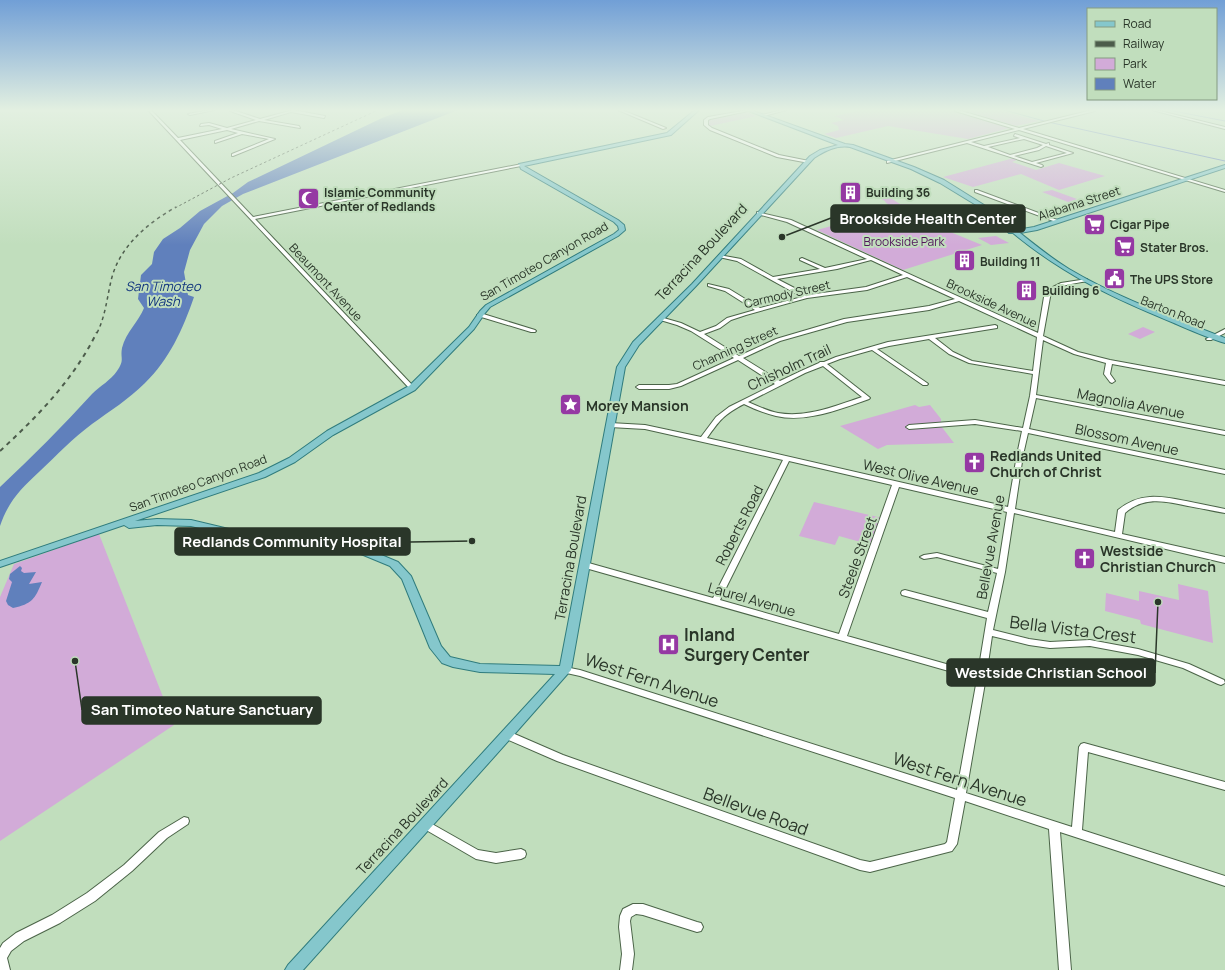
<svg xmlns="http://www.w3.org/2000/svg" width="1225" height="970" font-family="Manrope,sans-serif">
  <rect width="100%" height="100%" fill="#c1debd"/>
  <!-- green -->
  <g fill="#d2abd8">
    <path d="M861,110h89l60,18 -42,11 -80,-13 -52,12 -12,-4 15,-4 -1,-4 -7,-3 13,-3 -10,-4z"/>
    <path d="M960,110h39l40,11 -23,5z"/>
    <path d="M746,112l11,4 -47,10 -3,-3 3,-4z"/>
    <path d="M1014,158l5,1 -7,3 24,8 23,-7 46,13 -46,14 -38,-16 -48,13 -30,-10z"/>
    <path d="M1052,190l25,9 -9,3 -26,-10z"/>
    <path d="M872,194h12l16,10 19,1 15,11 -13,4 61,25 -79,25 -86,-40 79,-22 -9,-3 1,-1 -2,-1 -1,-2z"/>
    <path d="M996,236l13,7 -18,2 -13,-7z"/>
    <path d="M1143,327l12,5 -15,7 -12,-5z"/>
    <path d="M915,405l4,2 11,-2 11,14v7l13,17 -67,2 -9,4 -38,-23z"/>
    <path d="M814,502l68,16 -11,27 -32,-9 -4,9 -36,-9z"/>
    <path d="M99,534l75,191 -174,116v-244l14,-33z"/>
    <path d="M1178,584l30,7 5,52 -72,-19 -1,-4 -35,-9 1,-18 33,8v-10l40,9z"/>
  </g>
  <!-- water -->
  <g fill="#6080bc">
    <path d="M403,110h55l-215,84 -21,12 -18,18 -14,26 -6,22 4,23 6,2c-11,32 -25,63 -49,86 -16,16 -35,28 -53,41 -19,14 -35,31 -52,47 -19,18 -31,29 -40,55v-39c32,-30 63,-61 92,-93 8,-8 19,-14 25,-23 8,-12 3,-12 5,-23 4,-16 17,-27 22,-40l-6,-9 3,-24 11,-11 2,-12 9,-13 17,-11 20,-17 33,-18 15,-11 134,-64z"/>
    <path d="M20,566l2,2 -1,3 3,2 12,-1 -7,12 13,-2c-7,17 -10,22 -29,26l-5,-3 -2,-4 6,-19 -3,-3 1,-5z"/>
  </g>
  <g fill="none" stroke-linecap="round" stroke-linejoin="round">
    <!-- stream -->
    <g stroke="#6080bc" stroke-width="1">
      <path d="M1004,110l40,11"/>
      <path d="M1168,110l57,11"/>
      <path d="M1048,122l177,39"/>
    </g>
    <defs>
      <g id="minor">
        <path d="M148,110h3l27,28 44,-9 -13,-4 -9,1 1,-2 8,-1 18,5 29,-8 -26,-9v-1h3l27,9 33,-9 32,6 -1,2 -33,-6 -27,8 35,6 1,2 -41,-7 -28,8 44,10 -42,17h-1v-2l37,-15 -27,-5 -27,9v-2l23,-8 -11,-3 -47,10 73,77 269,-53v2h-1l-266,53 159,168 1,1 -1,1h-4z"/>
        <path d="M209,110h5l-24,5 -2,-1z"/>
        <path d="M618,110h4l44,18 -3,1z"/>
        <path d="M748,110h5l-43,9 -2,1v5l4,3 67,27 30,6v2l-32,-6 -67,-27 -6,-5v-5l4,-3z"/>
        <path d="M782,110h4l-22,6 -2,-1z"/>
        <path d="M955,110h3l61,18 73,-18h3v1l-72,18 202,61v2l-206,-62 -48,12 13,4 36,-8 -6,-2 1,-2 31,10 3,-1v2l24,8 -37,10 6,2 1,1 -2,1 -74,-24 -80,20v-2l128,-32 -60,-18zM1024,139l19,6 -6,3 -27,7 -22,-8zM1046,146l21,7 -35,9 -18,-6 25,-6z"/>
        <path d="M1152,110h4l69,17v2z"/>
        <path d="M975,190h2l83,31 -4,1 -81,-30z"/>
        <path d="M757,212l34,8 247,113 6,-36 3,-6 4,-3 10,-5 26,-4v2c-13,3 -31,3 -37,16l-7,39 35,16 32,8 115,21v4l-113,-21 -2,10 5,7 -3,2 -2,-1 -6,-8 2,-11 -32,-9 -31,-14 -7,55 189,36v4l-189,-37 -7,31 196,41v4l-197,-41 -5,22 -8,54 100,23 3,-22c22,-18 42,-14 68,-9 13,3 26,5 39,8v4c-12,-2 -25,-5 -37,-7 -23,-5 -44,-10 -63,7l-3,21 103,23v6l-211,-50 -9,59 -12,58 36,9 21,3 40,-2 48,9 51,15 35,16 1,3 -4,2 -3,-1 -35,-16 -45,-13 -48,-9 -40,2 -21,-3 -37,-9 -6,41 -20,116 106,34 7,-80 2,-3 3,-1 141,39v8l-137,-38 -6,78 143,46v10l-165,-54 11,138h-12l-10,-141 -84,-28 -8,43 -5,7 -82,21 -10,-2 -303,-109 -53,-23 -2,-3 2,-3 3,-1 3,1 53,23 297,105 10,2 75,-18 2,-2 8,-44 -375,-122 -18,-4 -1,-2 1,-2 3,-1 15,3 377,120 20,-111 -395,-112 -1,-2 1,-2 3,-1 128,36 70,-138 -138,-31 -35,-2 -3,-2 3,-2 35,2 56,12 15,-20 13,-10 46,-23 -37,-24 -57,26 -12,3h-30l-3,-2 3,-2h30l8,-1 57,-26 -43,-27 -14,-6 -20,-6 3,-2 21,6 19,9 16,-6 11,-8 28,-8 -30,-19 -17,-5v-2l21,5 31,19 42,-11 -65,-36 -18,-4v-2l22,4 32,18 47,-8 -20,-9v-1l2,-1 23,10 42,-9 -80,-37 -30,-8zM871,260l32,15 -37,12 -58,8 -31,-16 60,-10zM907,277l48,22 -26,7 -85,13 -68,20 -37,17 -35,-22 16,-6 11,-8 15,-5 61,-17 60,-8zM959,301l78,36 -4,34 -61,-10 -19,-9 -18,-14 62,-10v-2l-2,-1 -107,17 -52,15 -12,5h-4l-1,1 -18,8 -21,10 -37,-23 37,-17 67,-19 82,-12zM929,339l20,15 20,9 64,11 -3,22 -7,32 -48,-8 -66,5 -3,2 3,2 66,-5 47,7 -5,24 -9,52 -301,-69c12,-17 17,-24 37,-34 10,5 20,9 32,12 31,7 64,-7 93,-17l1,-1 -1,-1 -42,-33 13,-5 32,-9 51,35h4l1,-1 -1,-1 -50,-34 12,-3zM823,366l39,31c-27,9 -55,21 -84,16 -11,-2 -20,-7 -30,-11l57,-29zM789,461l103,24 -53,149 -119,-34zM899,487l108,25 -9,57 -61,-16 -13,2 -4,2 4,2 13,-2 60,16 -9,39 -83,-22 -3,1 -1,2 1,2 85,23 -9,55 -131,-37z"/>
        <path d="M480,313l55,17 1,1 -1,1h-4l-53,-16 -1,-1z"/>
        <path d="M1225,329v4l-14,7h-4l-1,-1z"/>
        <path d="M184,817l4,1 1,3 -1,3 -21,14 -35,33 -37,30 -35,22 -36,18 -13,10 -4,7 3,12h-10v-22l3,-5 13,-10 36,-18 35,-22 37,-28 35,-33z"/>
        <path d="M425,820l53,30 18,3 25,-4 4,2 1,3 -1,3 -4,2 -25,4 -20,-4 -55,-32 -1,-3 1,-3z"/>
        <path d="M633,904h10l54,18 4,1 2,4 -2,4 -4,1 -54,-17 -7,-1 -5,3 -1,4 4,33 -2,16h-12l2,-16 -3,-27 1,-11 3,-7z"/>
      </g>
      <path id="major" d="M695,110h4l-28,25 -147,31 94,54 6,5 1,5 -7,6 -128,71 -5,6 -11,16 -59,61 -82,45 -38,27 -30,15 -130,44 22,-2 34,1 63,15 63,2 50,12 31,13 13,14 30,70 9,11 30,7 80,2 57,-299 16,-25 59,-58 118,-128 10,-6 18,-5 -92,-35h5l94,34 8,1 61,22 30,13 40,25 32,25 18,-3 191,-62v3l-188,62 -17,3c15,12 31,25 49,36 49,29 103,48 156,69v5c-17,-5 -35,-13 -51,-20 -61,-25 -110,-48 -161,-90h-4l-1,-1 2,-1 -29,-23 -41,-25 -29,-14 -61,-22c-14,-2 -25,4 -36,11l-118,128 -57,59 -14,22 -54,303 -60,68 -208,232h-18l3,-5 267,-291 -75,-2 -27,-5 -11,-4 -12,-15 -28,-69 -12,-13 -29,-12 -44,-11 -63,-2 -63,-15 -34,-1 -28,3 -5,-3 -124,42v-6l259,-88 30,-15 38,-27 82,-45 60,-59 11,-16 6,-6 128,-71 5,-4 -1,-4 -4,-4 -93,-53 -2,-5 148,-31z"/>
    </defs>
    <!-- minor casing -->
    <use href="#minor" stroke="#4b6448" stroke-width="2"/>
    <!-- major casing -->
    <use href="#major" stroke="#307c7d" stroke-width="2"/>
    <!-- minor -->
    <use href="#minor" fill="#fff" fill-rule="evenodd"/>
    <!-- major -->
    <use href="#major" fill="#85c7cc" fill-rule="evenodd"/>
    <!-- rail-far2 -->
    <path stroke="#4c5c4b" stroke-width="1" stroke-dasharray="2.5 2.5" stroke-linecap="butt" d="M175,208l56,-30 147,-68"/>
    <!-- rail-far1 -->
    <path stroke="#4c5c4b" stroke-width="1.5" stroke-dasharray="3.5 3.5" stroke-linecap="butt" d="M97,333c9,-18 10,-37 15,-56 9,-32 36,-54 64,-70"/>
    <!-- rail -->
    <path stroke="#4c5c4b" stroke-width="2" stroke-dasharray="4.5 4.5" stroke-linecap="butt" d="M0,451c38,-35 74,-72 97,-119"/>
  </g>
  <!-- sky -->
  <linearGradient id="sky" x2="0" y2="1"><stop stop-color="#719fd6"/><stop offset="0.45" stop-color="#e3f0e1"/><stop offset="1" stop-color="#e3f0e1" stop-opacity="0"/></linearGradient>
  <rect width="1225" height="245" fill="url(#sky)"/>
  <!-- icons -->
  <defs>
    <symbol id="building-square" viewBox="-11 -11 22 22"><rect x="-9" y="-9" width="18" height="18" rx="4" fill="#9539a3" stroke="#c1debd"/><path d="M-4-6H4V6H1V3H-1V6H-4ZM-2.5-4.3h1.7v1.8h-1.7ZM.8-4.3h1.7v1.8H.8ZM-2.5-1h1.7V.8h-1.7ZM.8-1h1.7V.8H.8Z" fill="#fff"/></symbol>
    <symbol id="mosque-square" viewBox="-11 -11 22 22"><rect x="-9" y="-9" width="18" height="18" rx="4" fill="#9539a3" stroke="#c1debd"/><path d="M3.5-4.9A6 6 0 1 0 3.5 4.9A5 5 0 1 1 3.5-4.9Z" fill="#fff"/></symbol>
    <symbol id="supermarket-square" viewBox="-11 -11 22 22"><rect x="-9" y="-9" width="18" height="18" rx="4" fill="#9539a3" stroke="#c1debd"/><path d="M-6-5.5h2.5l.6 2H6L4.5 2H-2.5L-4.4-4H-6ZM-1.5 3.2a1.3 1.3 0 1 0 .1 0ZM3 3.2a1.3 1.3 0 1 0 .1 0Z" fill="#fff"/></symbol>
    <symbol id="civic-square" viewBox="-11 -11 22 22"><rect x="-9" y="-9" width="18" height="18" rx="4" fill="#9539a3" stroke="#c1debd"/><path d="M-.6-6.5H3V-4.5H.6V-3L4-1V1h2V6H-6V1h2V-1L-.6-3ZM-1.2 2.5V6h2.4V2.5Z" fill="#fff"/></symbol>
    <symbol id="sight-square" viewBox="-11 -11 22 22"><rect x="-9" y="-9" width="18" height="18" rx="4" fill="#9539a3" stroke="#c1debd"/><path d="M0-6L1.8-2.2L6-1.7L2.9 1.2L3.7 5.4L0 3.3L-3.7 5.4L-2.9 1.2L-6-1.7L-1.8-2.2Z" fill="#fff"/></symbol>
    <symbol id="church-square" viewBox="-11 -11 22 22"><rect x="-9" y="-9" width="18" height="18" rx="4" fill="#9539a3" stroke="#c1debd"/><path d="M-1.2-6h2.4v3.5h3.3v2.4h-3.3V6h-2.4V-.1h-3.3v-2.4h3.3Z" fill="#fff"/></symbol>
    <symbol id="hospital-square" viewBox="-11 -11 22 22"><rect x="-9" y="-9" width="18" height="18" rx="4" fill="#9539a3" stroke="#c1debd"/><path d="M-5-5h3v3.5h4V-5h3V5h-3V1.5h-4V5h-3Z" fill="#fff"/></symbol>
  </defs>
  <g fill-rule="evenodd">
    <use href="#building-square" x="838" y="180" width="25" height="25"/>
    <use href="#mosque-square" x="296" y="186" width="25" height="25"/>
    <use href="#supermarket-square" x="1082" y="212" width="25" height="25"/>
    <use href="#supermarket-square" x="1112" y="234" width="25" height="25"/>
    <use href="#building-square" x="952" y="248" width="25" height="25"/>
    <use href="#civic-square" x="1102" y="266" width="25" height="25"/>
    <use href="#building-square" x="1014" y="278" width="25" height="25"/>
    <use href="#sight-square" x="558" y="392" width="25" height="25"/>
    <use href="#church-square" x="962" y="450" width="25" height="25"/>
    <use href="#church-square" x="1072" y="546" width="25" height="25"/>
    <use href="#hospital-square" x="656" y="632" width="25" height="25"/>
  </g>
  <g text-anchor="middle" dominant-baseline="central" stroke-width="4" stroke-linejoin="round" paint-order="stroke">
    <!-- far-poi labels -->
    <g font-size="12" font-weight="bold" fill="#2a3629" stroke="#c1debd" text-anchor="start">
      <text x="324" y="192">Islamic Community<tspan x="324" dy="14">Center of Redlands</tspan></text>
      <text x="866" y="192">Building 36</text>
      <text x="1110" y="224">Cigar Pipe</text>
      <text x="1140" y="247">Stater Bros.</text>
      <text x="980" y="261">Building 11</text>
      <text x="1130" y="279">The UPS Store</text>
      <text x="1042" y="290">Building 6</text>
    </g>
    <!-- far-street labels -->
    <g font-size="12" fill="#2a3629" stroke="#c1debd">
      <text transform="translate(1079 203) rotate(-18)">Alabama Street</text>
      <text transform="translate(544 261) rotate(-30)">San Timoteo Canyon Road</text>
      <text transform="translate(326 282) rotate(47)">Beaumont Avenue</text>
      <text transform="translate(787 294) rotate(-13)">Carmody Street</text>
      <text transform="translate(992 303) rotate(25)">Brookside Avenue</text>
      <text transform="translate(1173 312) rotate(22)">Barton Road</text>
      <text transform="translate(735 348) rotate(-24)">Channing Street</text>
      <text transform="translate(198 483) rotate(-20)">San Timoteo Canyon Road</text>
    </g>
    <!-- far-park labels -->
    <g font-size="12" fill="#53165c" stroke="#c1debd">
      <text x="904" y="241">Brookside Park</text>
    </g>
    <!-- far-water labels -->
    <g font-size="13" font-style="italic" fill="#12367e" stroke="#c1debd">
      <text x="163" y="286">San Timoteo<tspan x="163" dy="15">Wash</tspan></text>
    </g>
    <!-- street labels -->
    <g font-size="14" fill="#2a3629" stroke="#c1debd">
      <text transform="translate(701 252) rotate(-47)">Terracina Boulevard</text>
      <text transform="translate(789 367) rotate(-25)">Chisholm Trail</text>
      <text transform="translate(1131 403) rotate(11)">Magnolia Avenue</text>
      <text transform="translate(1127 439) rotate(12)">Blossom Avenue</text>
      <text transform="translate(921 477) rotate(13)">West Olive Avenue</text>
      <text transform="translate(739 525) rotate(-63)">Roberts Road</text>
      <text transform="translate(990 547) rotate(-80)">Bellevue Avenue</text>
      <text transform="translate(857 557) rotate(-70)">Steele Street</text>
      <text transform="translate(570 558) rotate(-80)">Terracina Boulevard</text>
      <text transform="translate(752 599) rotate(16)">Laurel Avenue</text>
      <text transform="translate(402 826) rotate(-47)">Terracina Boulevard</text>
    </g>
    <!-- poi labels -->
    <g font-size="14" font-weight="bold" fill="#2a3629" stroke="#c1debd" text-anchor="start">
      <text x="586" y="405">Morey Mansion</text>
      <text x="990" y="455">Redlands United<tspan x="990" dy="16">Church of Christ</tspan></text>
      <text x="1100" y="550">Westside<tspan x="1100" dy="16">Christian Church</tspan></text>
    </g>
    <!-- near-street labels -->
    <g font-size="17" fill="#2a3629" stroke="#c1debd">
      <text transform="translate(1073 629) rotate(7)">Bella Vista Crest</text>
      <text transform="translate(652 680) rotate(18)">West Fern Avenue</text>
      <text transform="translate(960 779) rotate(18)">West Fern Avenue</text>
      <text transform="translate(756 811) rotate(20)">Bellevue Road</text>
    </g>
    <!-- near-poi labels -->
    <g font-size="17" font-weight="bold" fill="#2a3629" stroke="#c1debd" text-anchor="start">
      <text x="684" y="634">Inland<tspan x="684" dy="20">Surgery Center</tspan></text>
    </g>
  </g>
  <!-- callouts -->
  <path fill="none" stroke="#2a3629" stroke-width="1.5" d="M782 237L831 218M472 541L410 542M1158 602L1155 673M75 661L82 710"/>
  <g fill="#2a3629" stroke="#c1debd" stroke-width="1.5">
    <circle cx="782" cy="237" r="4"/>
    <circle cx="472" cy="541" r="4"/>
    <circle cx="1158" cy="602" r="4"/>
    <circle cx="75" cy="661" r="4"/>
  </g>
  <g fill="#2a3629" stroke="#2a3629" stroke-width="1.5">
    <rect x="831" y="205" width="194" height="27" rx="4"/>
    <rect x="175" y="528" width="235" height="27" rx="4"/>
    <rect x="947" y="659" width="208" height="27" rx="4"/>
    <rect x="82" y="697" width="239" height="27" rx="4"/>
  </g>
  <g font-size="15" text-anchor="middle" font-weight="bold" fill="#fff">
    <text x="928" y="224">Brookside Health Center</text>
    <text x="292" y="547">Redlands Community Hospital</text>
    <text x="1051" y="678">Westside Christian School</text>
    <text x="202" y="715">San Timoteo Nature Sanctuary</text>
  </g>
  <!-- legend -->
  <rect x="1087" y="8" width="130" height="92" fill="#c1debd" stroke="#859b82"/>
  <rect x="1095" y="21" width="20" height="6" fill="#85c7cc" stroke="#859b82"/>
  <text x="1123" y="28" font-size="12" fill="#2a3629">Road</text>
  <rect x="1095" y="41" width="20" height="6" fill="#4c5c4b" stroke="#859b82"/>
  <text x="1123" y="48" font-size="12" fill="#2a3629">Railway</text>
  <rect x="1095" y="58" width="20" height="12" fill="#d2abd8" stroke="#859b82"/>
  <text x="1123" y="68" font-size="12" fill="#2a3629">Park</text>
  <rect x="1095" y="78" width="20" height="12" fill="#6080bc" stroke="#859b82"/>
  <text x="1123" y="88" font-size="12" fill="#2a3629">Water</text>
</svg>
